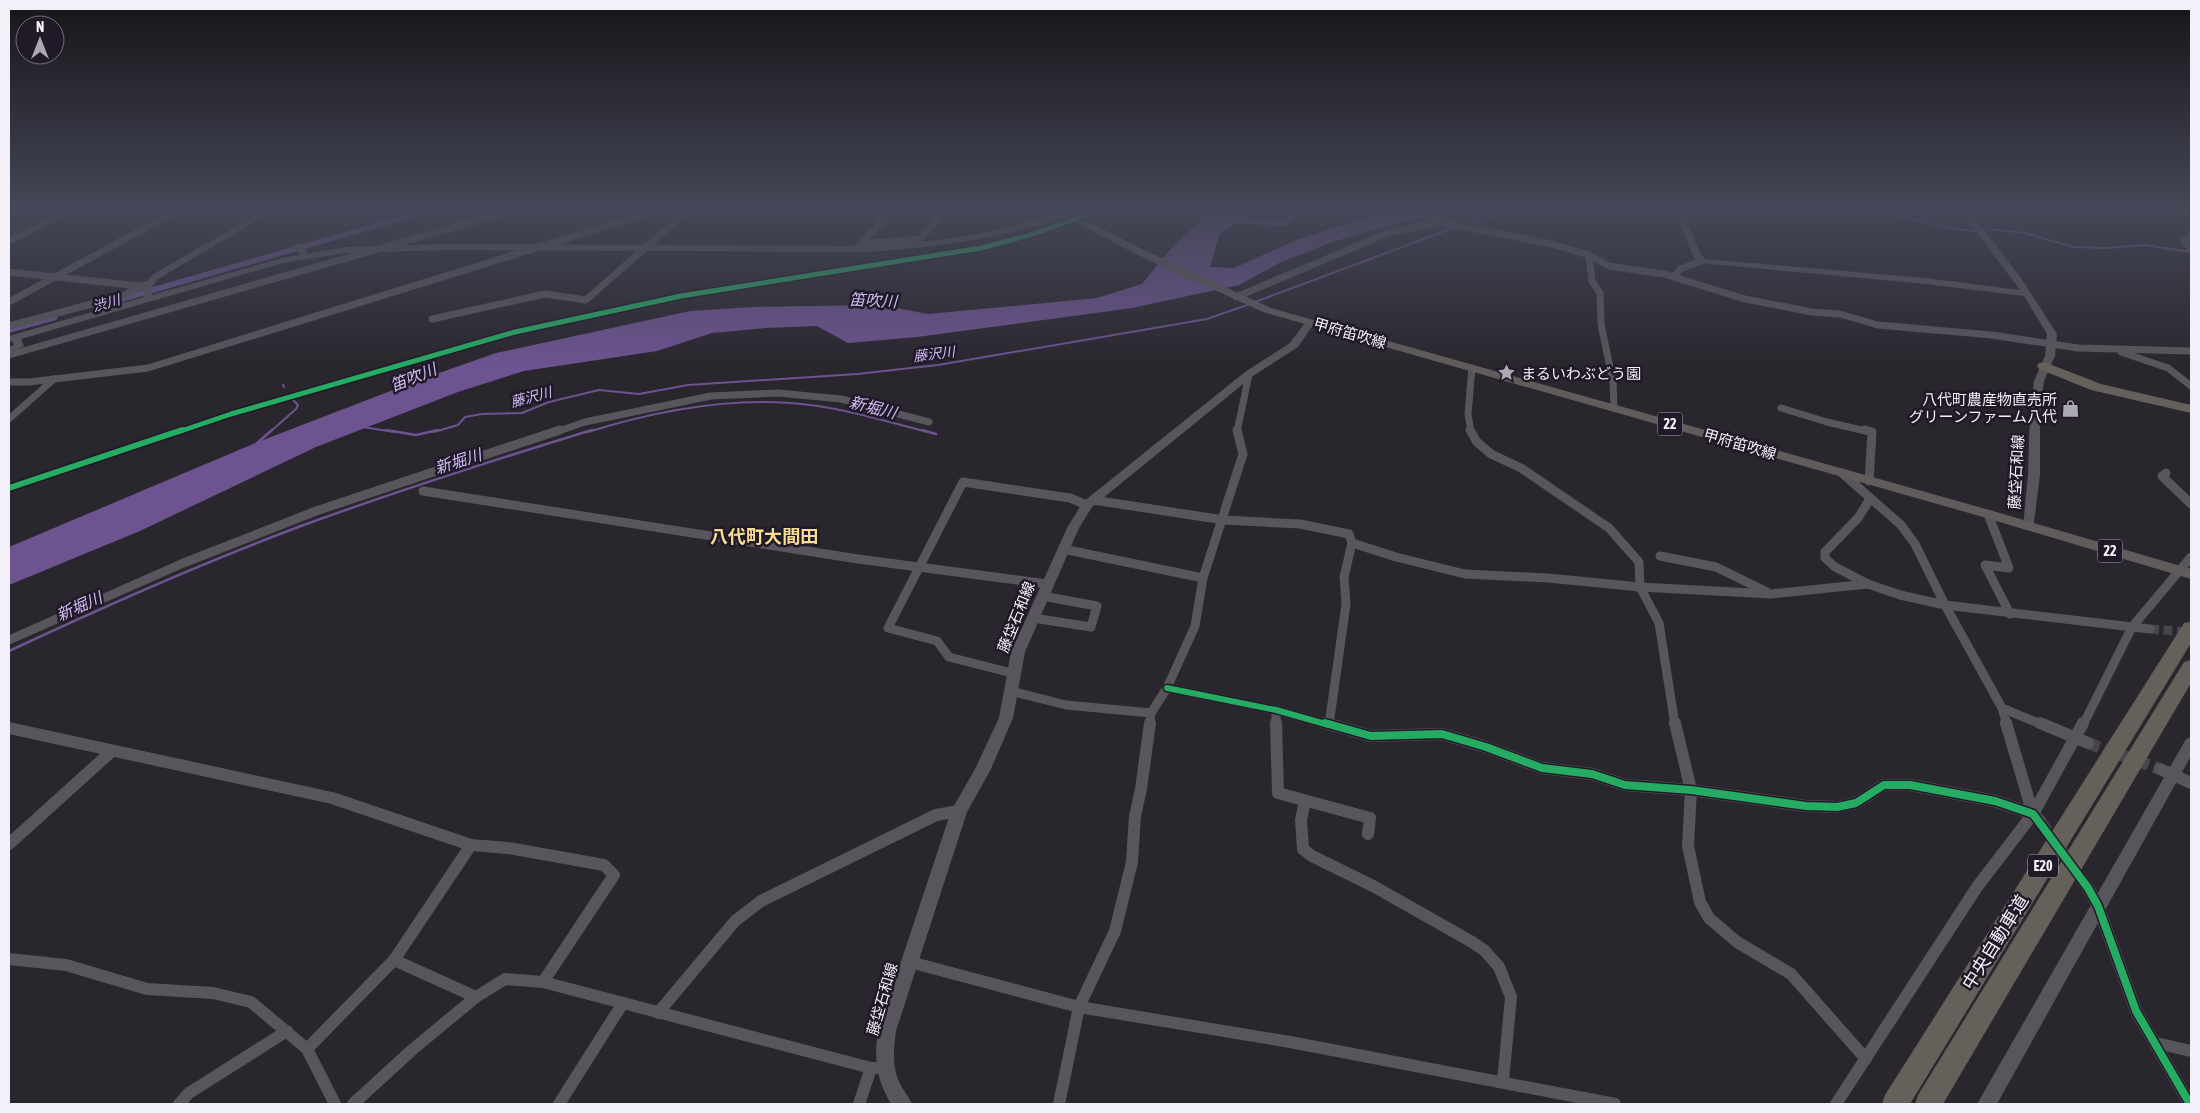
<svg xmlns="http://www.w3.org/2000/svg" width="2200" height="1113" font-family="'Asap Condensed','Noto Sans JP',sans-serif">
  <rect width="100%" height="100%" fill="#2a262e"/>
  <!-- water -->
  <path fill="#6d538f" d="M1213,210h43l-36,23 -10,34 24,1 62,-28 95,-30h58l-114,31 -54,21 -42,23 -107,23 -215,29 -69,6 -31,-17 -51,2 -54,5 -55,18 -133,20 -66,21 -142,55 -176,84 -131,54v-38l244,-103 166,-64 77,-27 194,-42 61,-4 129,-2 48,9 169,-16 45,-14 26,-32 34,-34z"/>
  <g fill="none" stroke-linecap="round" stroke-linejoin="round">
    <!-- stream-far1 -->
    <g stroke="#6d538f" stroke-width="2">
      <path d="M1875,210l80,19 20,2"/>
      <path d="M1466,224l52,-14"/>
      <path d="M1990,229l35,4 48,14 32,1 40,-3 46,7"/>
      <path d="M1255,302l201,-75"/>
      <path d="M283,385l1,2"/>
      <path d="M363,427l31,5"/>
      <path d="M270,432l26,-23 2,-4 -7,-7"/>
      <path d="M434,432l24,-7 7,-8 17,-3 40,-1 27,-11 50,-12 40,4 49,-9 169,-11 81,-9 269,-46 43,-15"/>
      <path d="M588,432c64,-20 133,-34 202,-29 46,3 92,17 137,29"/>
    </g>
    <!-- stream -->
    <g stroke="#6d538f" stroke-width="2.5">
      <path d="M386,430l30,5 22,-5"/>
      <path d="M922,430l14,4"/>
      <path d="M256,444l16,-14"/>
      <path d="M9,651c96,-45 193,-88 292,-125 96,-35 193,-66 291,-96"/>
    </g>
    <!-- river -->
    <g fill="#6d538f" fill-rule="evenodd">
      <path d="M422,210h17l-324,94h-8l-2,-2 2,-2z"/>
      <path d="M1289,210h10l-2,9 -12,7 -63,-4 -5,-3 5,-3 61,4 4,-2z"/>
      <path d="M52,315l4,1 2,2 -2,2 -47,13v-7z"/>
    </g>
    <!-- street-tunnel-far1 -->
    <path stroke="#48444d" stroke-width="9" stroke-dasharray="9 4.5" stroke-linecap="butt" d="M2150,629l41,3"/>
    <!-- street-tunnel -->
    <g stroke="#48444d" stroke-width="12" stroke-dasharray="12 5.5" stroke-linecap="butt">
      <path d="M2088,743l72,26"/>
      <path d="M2040,821l48,67"/>
    </g>
    <!-- street-far2 -->
    <g stroke="#58565c" stroke-width="7">
      <path d="M862,212l26,3"/>
      <path d="M1429,220l36,-10"/>
      <path d="M1390,232l48,-9 12,1 102,20 37,11 20,11 55,8 81,25 67,13 28,2 38,11 114,10 86,13 113,3"/>
      <path d="M2191,237l-8,3 8,9"/>
      <path d="M9,241l61,-31"/>
      <path d="M860,244l60,-5 26,-29"/>
      <path d="M858,246l35,-36"/>
      <path d="M298,247l8,9"/>
      <path d="M1589,255l3,26 8,12 1,31 12,58 1,26"/>
      <path d="M9,272l131,14 9,-2"/>
      <path d="M1674,277l6,-8 22,-8"/>
      <path d="M1236,297l159,-67"/>
      <path d="M9,302l169,-92"/>
      <path d="M432,319l113,-25 41,6 102,-90"/>
      <path d="M9,326l116,-31 15,-9"/>
      <path d="M2121,352l47,16 23,18"/>
      <path d="M9,355l505,-145"/>
      <path d="M9,382h20l119,-14 495,-153 8,-5"/>
      <path d="M1781,408l46,14 43,10"/>
      <path d="M9,419l45,-40"/>
      <path d="M556,432l29,-10 126,-26 67,-3 63,6 88,23"/>
      <path d="M1237,432l12,-58"/>
      <path d="M1471,432l-3,-18 4,-46"/>
    </g>
    <!-- street-far1 -->
    <g stroke="#58565c" stroke-width="9">
      <path d="M1470,430l7,12 14,12 30,14 88,60 30,34 1,25 19,36 16,102"/>
      <path d="M1865,430l7,2 -3,49"/>
      <path d="M1842,473l59,52 14,19 30,61 57,103 5,17"/>
      <path d="M2166,473l-4,3 29,28"/>
      <path d="M423,491l435,68 189,25"/>
      <path d="M1093,500l131,20 76,4 49,10 3,9 -8,34 2,27 -17,121"/>
      <path d="M1988,514l21,54 -24,-3 25,49"/>
      <path d="M1352,543l44,14 69,17 83,4 92,9 131,7 97,-10 32,11 45,10 205,24"/>
      <path d="M1063,549l140,29"/>
      <path d="M1660,556l56,11 51,25"/>
      <path d="M1868,584l-33,-17 -10,-9v-6l33,-34 12,-19"/>
      <path d="M1033,618l58,9 6,-21 -55,-10"/>
      <path d="M9,640l172,-76 135,-53 244,-81"/>
      <path d="M1012,673l-63,-16 -12,-16 -49,-13 75,-146 107,16 17,7"/>
      <path d="M1167,688l109,22 53,15"/>
      <path d="M1011,691l55,14 85,8"/>
      <path d="M2002,708l41,17"/>
      <path d="M1276,710v15"/>
      <path d="M1149,725l2,-12 16,-25 28,-62 8,-48 40,-124 -6,-24"/>
      <path d="M2083,725l49,-98 59,-70"/>
    </g>
    <!-- street -->
    <g stroke="#58565c" stroke-width="12">
      <path d="M1276,723l2,70 92,25 -2,16"/>
      <path d="M1325,723l46,13 71,-2 44,13 56,21 50,6 33,11 66,5 115,16 31,1 19,-4 28,-18h26l85,16 38,13 7,7"/>
      <path d="M1675,723l16,67 -3,56 12,56 9,16 28,24 54,32 75,85"/>
      <path d="M2006,723l27,91"/>
      <path d="M2040,723l48,20"/>
      <path d="M9,728l323,70 139,47 37,3 96,17 10,10 -71,107"/>
      <path d="M2160,769l31,14"/>
      <path d="M1305,801l-4,19 2,29 9,7 63,31 97,55 12,8 15,17 12,30 -8,84"/>
      <path d="M9,844l103,-93"/>
      <path d="M2088,888l10,18 38,105 54,93"/>
      <path d="M9,959l57,6 81,24 66,4 38,9 56,47 28,55"/>
      <path d="M394,960l82,37"/>
      <path d="M910,962l169,45 211,35 325,62"/>
      <path d="M658,1013l77,-92 26,-20 175,-86 23,-4"/>
      <path d="M2156,1043l35,8"/>
      <path d="M307,1049l87,-89 77,-115"/>
      <path d="M179,1104l10,-11 98,-62"/>
      <path d="M353,1104l59,-54 64,-53 29,-18 38,3 328,86h15"/>
      <path d="M559,1104l64,-101"/>
      <path d="M859,1104l12,-36"/>
      <path d="M1059,1104l20,-97 36,-76 17,-69 3,-46 6,-27 9,-66"/>
      <path d="M1836,1104l141,-217 56,-73 50,-91"/>
    </g>
    <!-- secondary -->
    <g fill="#58565c" fill-rule="evenodd">
      <path d="M264,210h11l-117,69 -6,8v8l130,-37 64,-11 101,-3 422,2c45,-3 89,-7 132,-17 27,-5 55,-19 82,-19 -11,8 -27,10 -40,14 -57,16 -115,24 -174,28l-422,-2 -101,3 -63,10 -262,76 3,7 -15,7v-6l5,-2 -2,-4 -3,1v-6l135,-39 -1,-10 9,-12z"/>
      <path d="M1683,210h8l-5,9 15,36 4,4 221,19 94,12 -60,-80h9l52,68 36,56 -2,22 -11,25 -4,31v63l-7,55h-8l-2,-3 5,-52 2,-63 4,-31 11,-25 2,-22 -23,-38 -98,-12 -227,-21 -6,-7 -15,-37z"/>
      <path d="M1310,319l5,3 -17,25 -45,29 -161,131 -13,21 -54,124 -12,66 -23,53 -23,41 -71,219c-2,15 -4,34 2,48 3,9 10,16 14,25h-21c-15,-26 -17,-43 -13,-73l73,-220 24,-42 24,-51 12,-66 56,-124 16,-26 162,-130 45,-29 17,-23z"/>
      <path d="M2191,737v19l-194,348h-20l209,-365z"/>
    </g>
    <!-- primary -->
    <path fill="#605c5c" fill-rule="evenodd" d="M1053,210h13l78,40 127,58 722,203 198,58v10l-208,-62 -720,-205 -127,-58z"/>
    <!-- highway -->
    <g fill="#65605a" fill-rule="evenodd">
      <path d="M2044,362l57,22 90,21v8l-100,-23 -52,-21 -2,-3 2,-3z"/>
      <path d="M2191,622v21l-281,461h-28l3,-9 299,-472z"/>
      <path d="M2191,660v23l-248,421h-28l3,-9 266,-433z"/>
    </g>
    <defs>
      <path id="cycleway-far2" d="M178,432l53,-18 284,-82 166,-36 300,-48 49,-13 70,-25"/>
      <g id="cycleway-far1">
        <path d="M9,488l173,-58"/>
        <path d="M1167,688l109,22 53,15"/>
      </g>
      <path id="cycleway" d="M1325,723l46,13 71,-2 44,13 56,21 50,6 33,11 66,5 115,16 31,1 19,-4 28,-18h26l85,16 38,13 55,74 10,18 38,105 54,93"/>
    </defs>
    <!-- cycleway-far2 casing -->
    <use href="#cycleway-far2" stroke="#1f1928" stroke-width="8"/>
    <!-- cycleway-far1 casing -->
    <use href="#cycleway-far1" stroke="#1f1928" stroke-width="9"/>
    <!-- cycleway casing -->
    <use href="#cycleway" stroke="#1f1928" stroke-width="11"/>
    <!-- cycleway-far2 -->
    <use href="#cycleway-far2" stroke="#26ab63" stroke-width="5"/>
    <!-- cycleway-far1 -->
    <use href="#cycleway-far1" stroke="#26ab63" stroke-width="6"/>
    <!-- cycleway -->
    <use href="#cycleway" stroke="#26ab63" stroke-width="8"/>
  </g>
  <!-- sky -->
  <linearGradient id="sky" x2="0" y2="1"><stop stop-color="#171519"/><stop offset="0.57" stop-color="#444757"/><stop offset="1" stop-color="#444757" stop-opacity="0"/></linearGradient>
  <rect width="2200" height="366" fill="url(#sky)"/>
  <!-- icons -->
  <defs>
    <symbol id="sight-bare" viewBox="-9 -9 18 18"><path d="M0-6L1.8-2.2L6-1.7L2.9 1.2L3.7 5.4L0 3.3L-3.7 5.4L-2.9 1.2L-6-1.7L-1.8-2.2Z" fill="#ada9b3" stroke="#1f1928" stroke-width="2.5" paint-order="stroke"/></symbol>
    <symbol id="shop-bare" viewBox="-9 -9 18 18"><path d="M-5-2.5h2.3a2.7 3.5 0 0 1 5.4 0H5L5.5 6h-11ZM-1.5-2.5h3a1.5 2.3 0 0 0-3 0Z" fill="#ada9b3" stroke="#1f1928" stroke-width="2.5" paint-order="stroke"/></symbol>
  </defs>
  <g fill-rule="evenodd">
    <use href="#sight-bare" x="1494" y="360" width="25" height="25"/>
    <use href="#shop-bare" x="2058" y="396" width="25" height="25"/>
  </g>
  <g text-anchor="middle" dominant-baseline="central" stroke-width="5" stroke-linejoin="round" paint-order="stroke">
    <!-- far-water labels -->
    <g font-size="14" font-style="italic" fill="#d3bcf5" stroke="#1f1928">
      <text transform="translate(106 303) rotate(-16)">渋川</text>
      <text transform="translate(934 354) rotate(-7)">藤沢川</text>
      <text transform="translate(531 397) rotate(-15)">藤沢川</text>
    </g>
    <!-- shield labels -->
    <g fill="#1f1928" stroke="#b4b0bb" stroke-width="1">
      <rect x="1657.5" y="412.5" width="25" height="23" rx="4"/>
      <rect x="2097.5" y="539.5" width="25" height="23" rx="4"/>
      <rect x="2028" y="854.5" width="30" height="23" rx="4"/>
    </g>
    <g font-size="14" font-weight="bold" fill="#f4f0fa">
      <text x="1670" y="424">22</text>
      <text x="2110" y="551">22</text>
      <text x="2043" y="866">E20</text>
    </g>
    <!-- street labels -->
    <g font-size="15" fill="#f4f0fa" stroke="#1f1928">
      <text transform="translate(1350 333) rotate(16)">甲府笛吹線</text>
      <text transform="translate(1740 444) rotate(16)">甲府笛吹線</text>
      <text transform="translate(2016 472) rotate(-87)">藤垈石和線</text>
      <text transform="translate(1016 617) rotate(-68)">藤垈石和線</text>
      <text transform="translate(882 999) rotate(-74)">藤垈石和線</text>
    </g>
    <!-- poi labels -->
    <g font-size="15" fill="#f4f0fa" stroke="#1f1928" text-anchor="start">
      <text x="1521" y="373">まるいわぶどう園</text>
      <text x="2057" y="399" text-anchor="end">八代町農産物直売所<tspan x="2057" dy="17">グリーンファーム八代</tspan></text>
    </g>
    <!-- water labels -->
    <g font-size="16" font-style="italic" fill="#d3bcf5" stroke="#1f1928">
      <text transform="translate(873 300) rotate(3)">笛吹川</text>
      <text transform="translate(413 377) rotate(-22)">笛吹川</text>
      <text transform="translate(873 407) rotate(14)">新堀川</text>
      <text transform="translate(458 461) rotate(-18)">新堀川</text>
      <text transform="translate(79 606) rotate(-24)">新堀川</text>
    </g>
    <!-- quarter labels -->
    <g font-size="18" font-weight="bold" fill="#f8dc90" stroke="#1f1928">
      <text x="764" y="536">八代町大間田</text>
    </g>
    <!-- near-street labels -->
    <g font-size="18" fill="#f4f0fa" stroke="#1f1928">
      <text transform="translate(1995 942) rotate(-58)">中央自動車道</text>
    </g>
  </g>
  <!-- border -->
  <rect width="2200" height="1113" fill="none" stroke="#f4f0fa" stroke-width="20"/>
  <!-- north arrow -->
  <g transform="translate(40 40)"><circle r="24" fill="#1f1928" stroke="#746f7c"/>
  <path d="M0-4L9 19L0 12L-9 19Z" fill="#ada9b3"/>
  <text y="-8" font-size="14" font-weight="bold" text-anchor="middle" fill="#f4f0fa">N</text>
  </g>
</svg>
